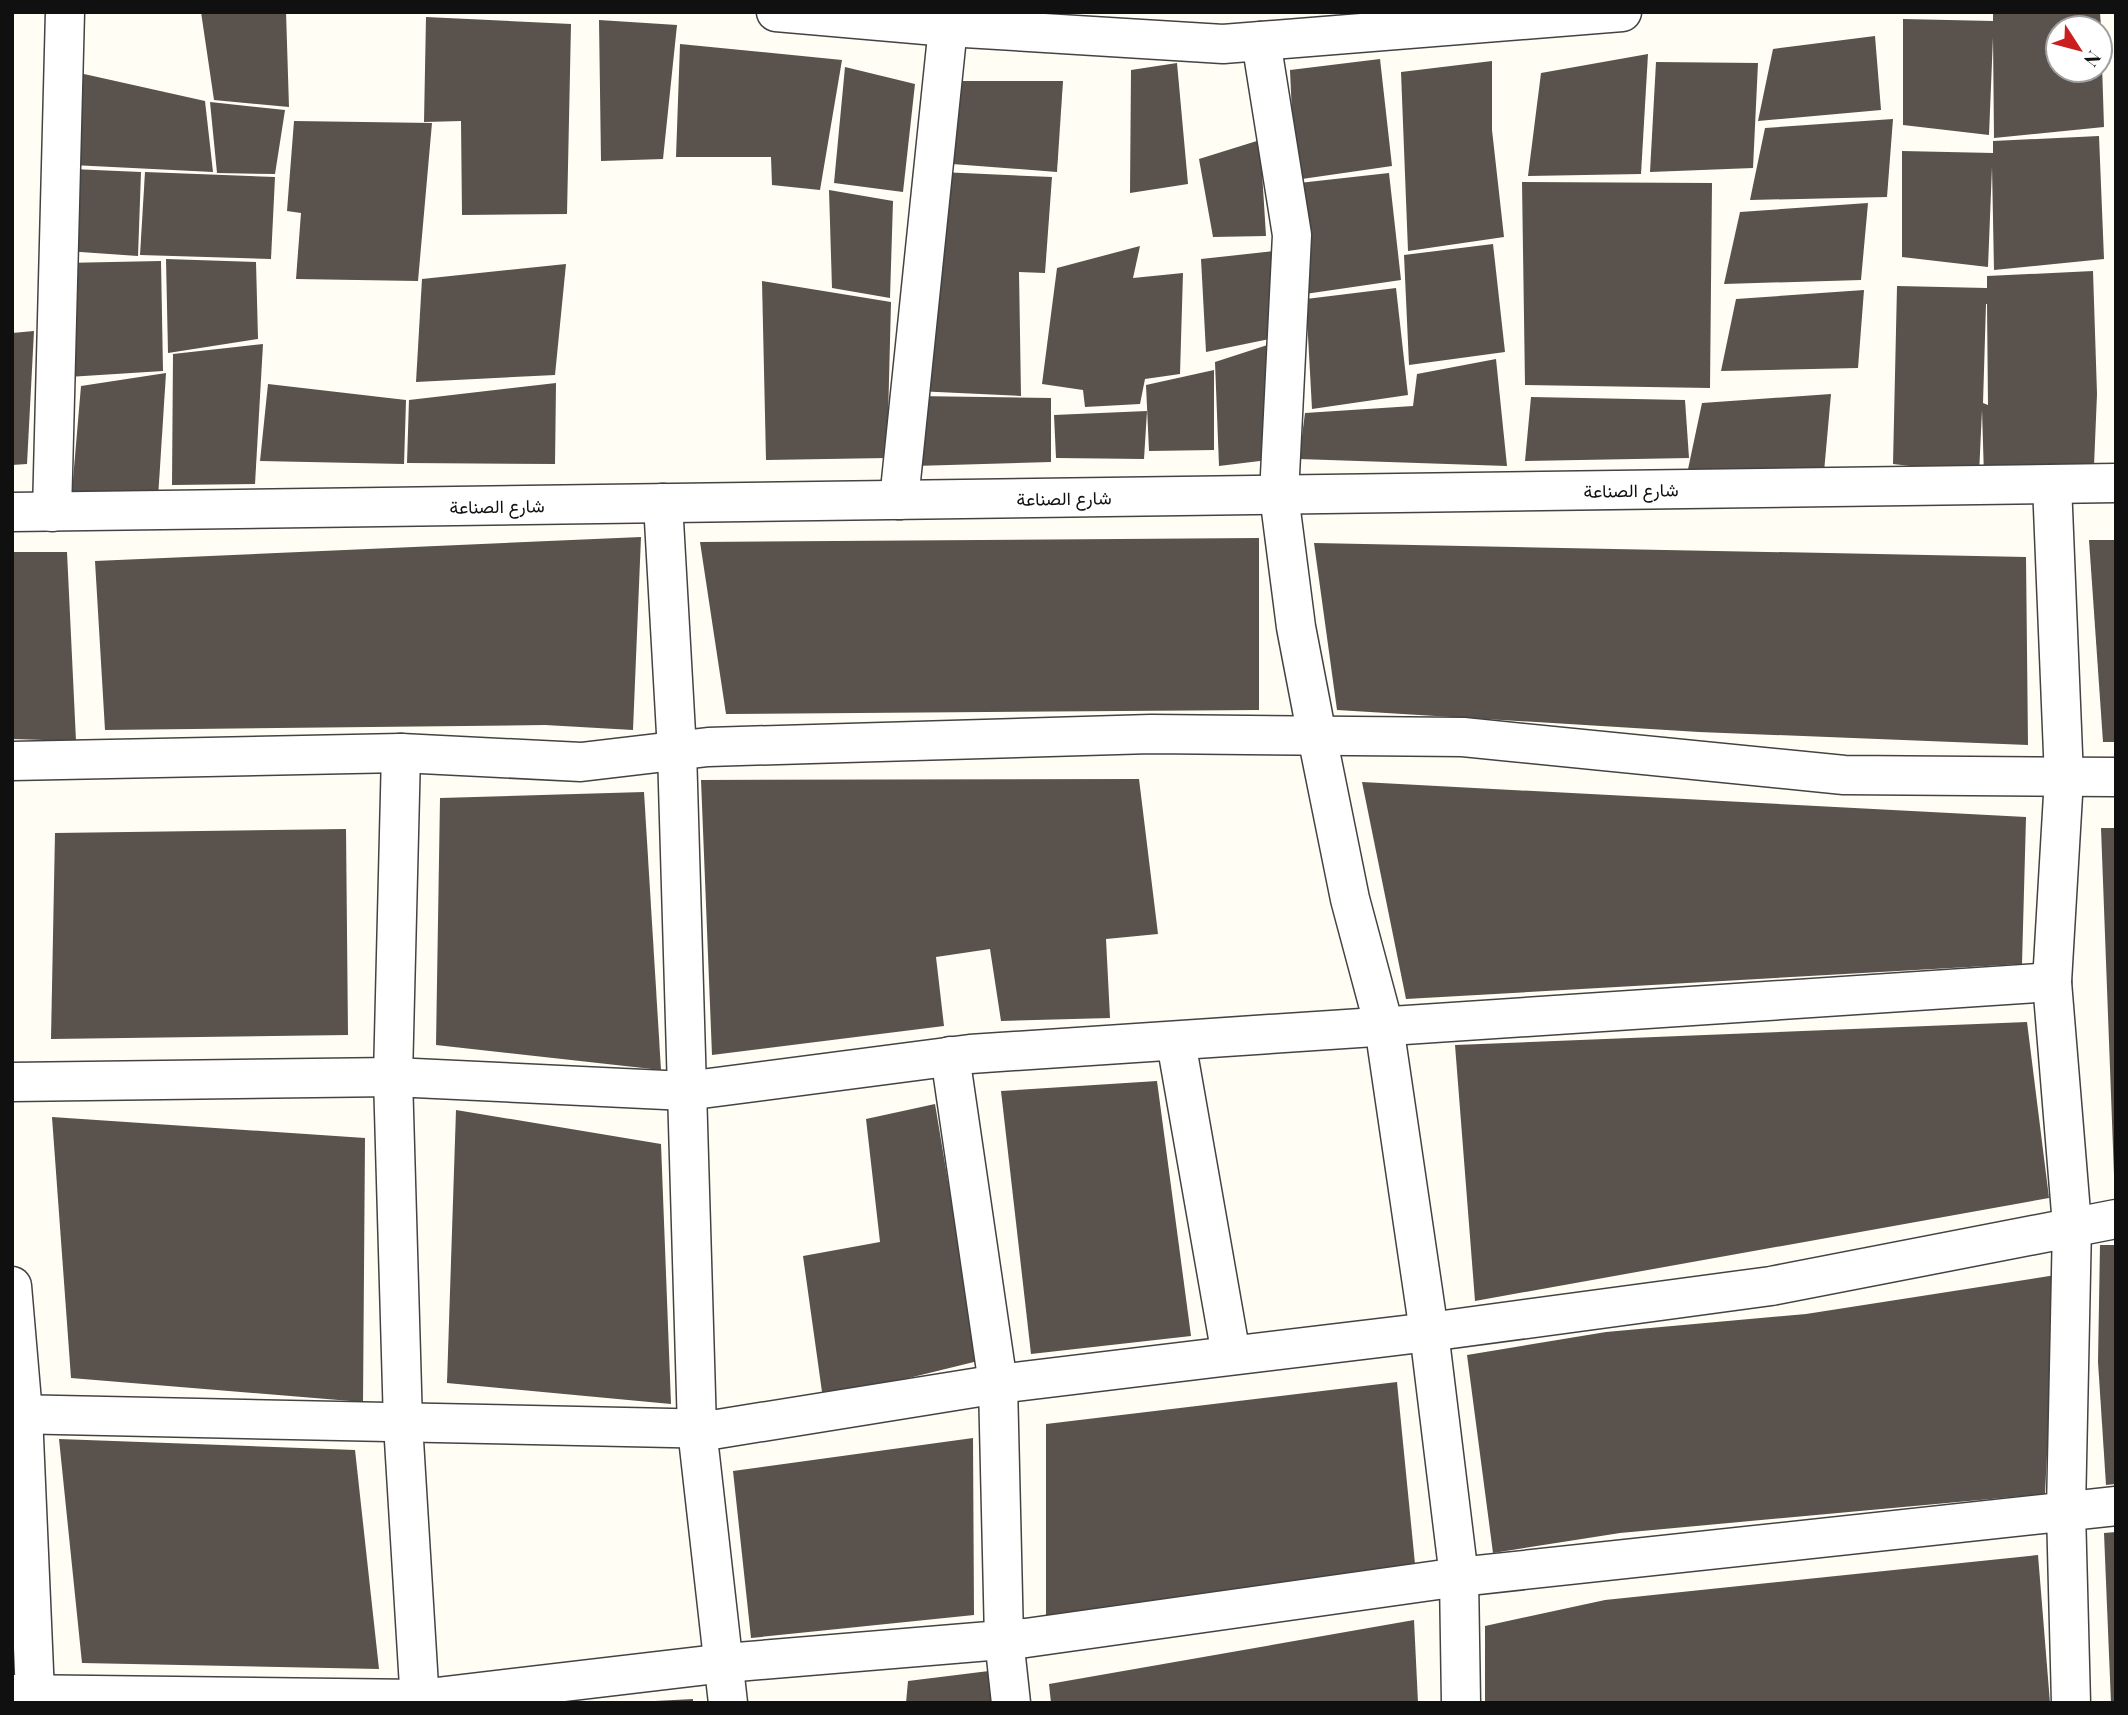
<svg xmlns="http://www.w3.org/2000/svg" width="2128" height="1715" font-family="'Playfair Display',Vazirmatn,serif">
  <rect width="100%" height="100%" fill="#fffdf4"/>
  <!-- building -->
  <g fill="#5a524c" fill-rule="evenodd">
    <path d="M201,12h85l3,95 -75,-7z"/>
    <path d="M1993,12h107l1,16h-43v42h42l2,-6 2,63 -110,11 -1,-101 -4,98 -86,-10v-106l90,2z"/>
    <path d="M426,17l145,7 -4,190 -105,1 -1,-94 -37,1z"/>
    <path d="M599,20l78,5 -14,134 -62,2z"/>
    <path d="M1875,36l6,74 -123,11 15,-72z"/>
    <path d="M680,44l162,16 -22,130 -48,-5 -1,-28h-95z"/>
    <path d="M1648,54l-7,120 -113,2 13,-103z"/>
    <path d="M1380,59l12,107 -97,14 -5,-110z"/>
    <path d="M1492,61v69l12,107 -96,14 -7,-179z"/>
    <path d="M1656,62l102,1 -5,105 -103,4z"/>
    <path d="M1177,63l11,121 -58,9 1,-123z"/>
    <path d="M845,67l70,17 -12,108 -69,-9z"/>
    <path d="M75,72l130,29 8,71 -141,-7z"/>
    <path d="M948,81h115l-6,91 -118,-9z"/>
    <path d="M210,102l75,8 -10,64 -58,-1z"/>
    <path d="M1893,119l-6,78 -137,3 15,-72z"/>
    <path d="M294,121l138,2 -14,158 -122,-2 5,-66 -14,-2z"/>
    <path d="M2099,136l5,123 -110,11 -2,-103 -4,100 -86,-10v-106l91,2v-12z"/>
    <path d="M1260,140l6,96 -53,1 -14,-78z"/>
    <path d="M72,169l69,3 -3,84 -72,-5z"/>
    <path d="M145,172l130,5 -4,82 -131,-4z"/>
    <path d="M940,172l112,5 -7,96 -26,-1 2,124 -105,-5z"/>
    <path d="M1389,173l12,107 -96,14 -6,-111z"/>
    <path d="M1522,182l190,1 -2,205 -185,-3z"/>
    <path d="M829,190l64,11 -3,97 -58,-10z"/>
    <path d="M1868,203l-7,77 -137,4 16,-72z"/>
    <path d="M1493,244l12,108 -96,13 -5,-110z"/>
    <path d="M1140,246l-7,32 50,-5 -3,101 -35,5 -5,25 -55,3 -2,-17 -41,-6 15,-116z"/>
    <path d="M1275,251l-1,87 -68,14 -5,-93z"/>
    <path d="M166,259l90,3 2,77 -90,14z"/>
    <path d="M161,261l2,110 -95,6 -5,-114z"/>
    <path d="M566,264l-11,111 -139,7 6,-103z"/>
    <path d="M2093,271l4,123 -3,72 -110,10 -2,-66 -3,64 -86,-10 4,-178 90,2v-12zM1986,304h1l1,101 -5,-2z"/>
    <path d="M762,281l129,21 -4,156 -121,2z"/>
    <path d="M1396,288l12,107 -96,14 -6,-110z"/>
    <path d="M1864,290l-6,78 -137,3 15,-72z"/>
    <path d="M34,331l-7,133 -15,1v-132z"/>
    <path d="M1277,342l-1,117 -57,7 -4,-104z"/>
    <path d="M263,344l-8,140 -83,1 1,-131z"/>
    <path d="M1496,359l11,107 -208,-7 6,-46 108,-7 4,-32z"/>
    <path d="M1214,370v80l-65,1 -3,-66z"/>
    <path d="M166,373l-8,125 -87,5 10,-117z"/>
    <path d="M556,383l-1,81 -148,-1 2,-63z"/>
    <path d="M268,384l138,16 -2,64 -144,-3z"/>
    <path d="M1831,394l-7,78 -137,2 15,-71z"/>
    <path d="M915,396l136,2v64l-137,4z"/>
    <path d="M1531,397l154,3 4,58 -164,3z"/>
    <path d="M1147,411l-3,48 -88,-1 -2,-43z"/>
    <path d="M641,537l-8,193 -88,-5 -440,5 -10,-169z"/>
    <path d="M1259,538v172l-533,4 -26,-172z"/>
    <path d="M2089,540h27v202h-13z"/>
    <path d="M1314,543l712,14 2,188 -329,-13 -362,-22z"/>
    <path d="M12,552h55l9,189 -64,-2z"/>
    <path d="M1139,779l19,155 -52,5 4,79 -109,3 -11,-72 -54,8 8,69 -232,29 -11,-275z"/>
    <path d="M1362,782l664,35 -4,147 -616,35z"/>
    <path d="M644,792l17,278 -225,-25 4,-247z"/>
    <path d="M2101,828h15v347h-2z"/>
    <path d="M346,829l2,206 -297,4 4,-206z"/>
    <path d="M2027,1022l22,176 -574,103 -20,-256z"/>
    <path d="M1157,1081l34,255 -160,18 -30,-263z"/>
    <path d="M935,1104l43,257 -155,38 -20,-143 77,-14 -14,-123z"/>
    <path d="M456,1110l205,34 10,260 -224,-21z"/>
    <path d="M52,1117l313,21 -2,264 -292,-24z"/>
    <path d="M2100,1245h16v239l-10,1 -8,-123z"/>
    <path d="M2056,1275l-11,219 -425,39 -127,20 -26,-198 139,-23 200,-18z"/>
    <path d="M1397,1382l18,182 -369,52v-192z"/>
    <path d="M973,1438l1,177 -223,23 -18,-167z"/>
    <path d="M59,1439l296,11 24,219 -297,-6z"/>
    <path d="M2116,1532v171h-5l-7,-170z"/>
    <path d="M2038,1555l12,148h-565v-77l120,-26z"/>
    <path d="M1414,1620l4,83h-367l-2,-19z"/>
    <path d="M997,1670l2,33h-93l2,-22z"/>
    <path d="M693,1699v4h-38v-2z"/>
  </g>
  <g fill="none" stroke-linecap="round" stroke-linejoin="round">
    <defs>
      <g id="minor">
        <path d="M776,12l172,15 275,17 399,-32"/>
        <path d="M1261,41l31,194 -13,260 17,132 21,109 33,163 34,127 45,306 30,245 2,126"/>
        <path d="M2052,484l12,294 -12,204 20,243 -6,286 5,192"/>
        <path d="M899,500l49,-473"/>
        <path d="M663,503l14,248 20,678 31,274"/>
        <path d="M12,512l2104,-29"/>
        <path d="M52,512l13,-500"/>
        <path d="M401,753l-8,324 10,347 17,279"/>
        <path d="M12,761l389,-8 180,9 127,-15 443,-13 312,3 381,38 272,2"/>
        <path d="M1176,1042l55,313"/>
        <path d="M950,1056l48,328 6,255 7,64"/>
        <path d="M12,1082l381,-5 293,14 284,-37 1082,-72"/>
        <path d="M12,1286l11,128 12,280"/>
        <path d="M12,1414l706,15 280,-45 431,-52 342,-46 345,-67"/>
        <path d="M12,1694l408,5 305,-36 301,-25 433,-61 657,-71"/>
      </g>
    </defs>
    <!-- minor casing -->
    <use href="#minor" stroke="#434343" stroke-width="41"/>
    <!-- minor -->
    <use href="#minor" stroke="#fff" stroke-width="38"/>
  </g>
  <g text-anchor="middle" dominant-baseline="central" stroke-width="7" stroke-linejoin="round" paint-order="stroke">
    <!-- street labels -->
    <g font-size="18" fill="#101010" stroke="#fff">
      <text transform="translate(1631 490) rotate(-1)">شارع الصناعة</text>
      <text transform="translate(1064 498) rotate(-1)">شارع الصناعة</text>
      <text transform="translate(497 506) rotate(-1)">شارع الصناعة</text>
    </g>
  </g>
  <!-- border -->
  <rect width="2128" height="1715" fill="none" stroke="#101010" stroke-width="28"/>
  <!-- north arrow -->
  <g transform="translate(2079 49) rotate(126)"><circle r="33" fill="#ffffff" stroke="#9f9f9f" stroke-width="2"/>
  <path d="M0-5L12 26L0 18L-12 26Z" fill="#cb1e1e"/>
  <text y="-10" font-size="19" font-weight="bold" text-anchor="middle" fill="#101010">N</text>
  </g>
</svg>
